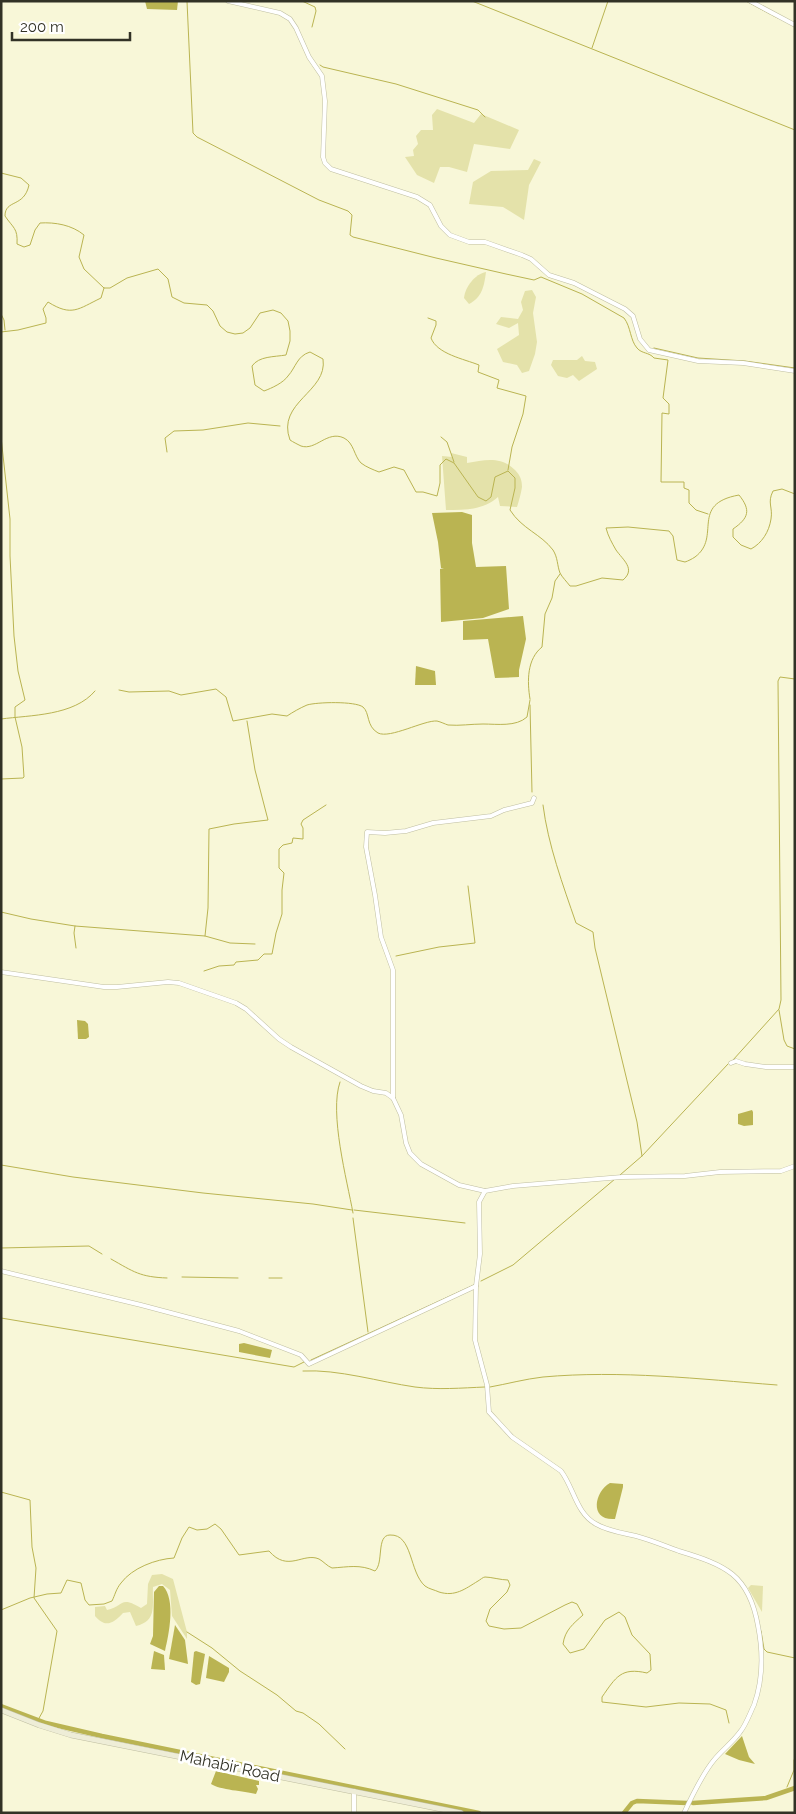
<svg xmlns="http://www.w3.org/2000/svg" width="796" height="1814" font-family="Raleway,sans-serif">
  <rect width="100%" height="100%" fill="#f8f7d8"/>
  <!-- green -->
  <g fill="#e4e2aa">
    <path d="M437,109l37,14 7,-9 38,16 -9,19 -36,-5 -7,28 -18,-5h-9l-6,16 -17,-8 -12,-18 9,-1 -1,-6 5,-6 -2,-8 5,-6h12l-1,-15z"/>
    <path d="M534,159l7,3 -12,23 -5,35 -21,-13 -34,-3 4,-22 18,-11 37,-1z"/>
    <path d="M486,272c-2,15 -4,25 -17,32l-5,-6c1,-11 11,-24 22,-26z"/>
    <path d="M532,290l4,7 -3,16 4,29 -2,12 -6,17 -7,2 -5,-8 -14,-3 -6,-13 22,-14 -1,-12 -9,5 -13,-4 5,-7 17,2 5,-9 -2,-8 4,-11z"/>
    <path d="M582,356l3,5 10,1 2,7 -18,12 -6,-6 -6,3 -9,-2 -7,-11 2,-5h24z"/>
    <path d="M451,453l16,4v6c18,-3 34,-7 48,7 5,5 7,10 7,17 -1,7 -3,13 -5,20l-17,-1 -2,-9c-14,13 -34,13 -52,13l-4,-54 10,1z"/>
    <path d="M162,1574l11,5 14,53v7l-15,-23 -2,-26 -8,-6 -9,3c-1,17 5,34 -17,39l-6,-14 -7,1c-10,11 -18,15 -28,3v-9l10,-1 2,4c17,-3 12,-15 34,-2l6,-4 1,-20 4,-9z"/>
    <path d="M751,1585l12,1 -1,26 -14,-24z"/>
  </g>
  <!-- water -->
  <g fill="#bab452">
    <path d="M145,1h33l-1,9 -30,-1z"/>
    <path d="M462,512l10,3v28l4,24 30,-1 3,43 -26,9 -42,4 -1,-53 4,-1h-3l-3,-26 -6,-29z"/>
    <path d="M523,616l3,23 -7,31v7l-24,1 -7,-39 -25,1v-19z"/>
    <path d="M416,666l19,5 1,14h-21z"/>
    <path d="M77,1020l8,1 3,3 1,13 -3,2h-8z"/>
    <path d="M752,1110l1,2v13l-9,1 -6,-2v-10z"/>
    <path d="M244,1343l28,7 -2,8 -31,-6v-8z"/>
    <path d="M610,1483l13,1v3l-8,32c-26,2 -21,-27 -5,-36z"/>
    <path d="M159,1586h4c13,14 6,48 2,65l-15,-7 3,-8 1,-44z"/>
    <path d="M175,1625l10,15 3,24 -19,-5z"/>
    <path d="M154,1651l10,4 1,15 -14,-1z"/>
    <path d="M196,1651l9,3 -5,30 -4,1 -5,-3 3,-30z"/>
    <path d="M209,1656l20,12v4l-5,10 -18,-4z"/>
    <path d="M742,1736l7,21 6,7 -16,-4 -14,-6z"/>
    <path d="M216,1771l43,10v4h-3l2,4 -2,5c-12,-3 -36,-4 -45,-10z"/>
  </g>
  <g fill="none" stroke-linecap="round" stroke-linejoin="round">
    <!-- stream -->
    <g stroke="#bab452" stroke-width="1">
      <path d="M187,1l6,132 4,4 122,63 29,11 4,4 -2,20 3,2 83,21 70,16 28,6 7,-3 41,17 42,24c7,9 6,22 13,30 5,6 12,4 17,10l14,2 -5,38 6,6v10l-7,-1 -1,69h23v6l5,2v13l7,7 12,4"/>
      <path d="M255,1h13"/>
      <path d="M302,1l13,6 1,4 -4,16"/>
      <path d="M472,1l323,129"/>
      <path d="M746,1l24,13"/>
      <path d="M772,15l6,3"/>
      <path d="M592,48l16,-47"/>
      <path d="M320,65l3,2 73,17 82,26 7,7"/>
      <path d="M1,173l20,5 8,7c-5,23 -24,14 -24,31 8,12 13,12 12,28l7,3 6,-2 5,-15 5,-7c15,-1 32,2 44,12l-5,22 5,12 20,19h6l17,-10 31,-9 10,10 4,18 12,6 23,2 6,6 7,15 7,6 8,2 8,-1 7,-5 10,-15 13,-3 8,3 7,8 2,10v10l-4,14c-12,2 -27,1 -34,11l3,19 9,6c8,-3 19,-8 24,-15 8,-9 9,-20 22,-24l13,7c5,33 -47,43 -33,81 3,2 7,4 11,6 15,5 26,-16 43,-8 10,5 10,18 17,25 5,4 13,7 18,9l15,-5 10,3 12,22h7l14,4 3,-13v-18l6,-6 8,4 24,34 8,4 5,-4 4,-20 13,-6 7,7v10l-5,22c12,19 31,24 43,40 5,8 4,15 7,23 2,4 7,9 10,13h6l26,-8 21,2c13,-11 0,-20 -7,-30 -4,-7 -8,-14 -10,-22l22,-1 41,4 4,5 4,24 8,2c3,-1 7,-3 10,-5 27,-20 -6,-53 44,-62 12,15 10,23 -6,34v8l8,8 10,4c11,-6 18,-17 20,-30 2,-12 -4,-16 2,-28l9,-2 13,5"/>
      <path d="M1,314l3,6 1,10"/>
      <path d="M428,318l8,3v4l-5,13c6,16 33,21 48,27l-1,7 21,8 -2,8 29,8 -3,18 -11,33 -4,23"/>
      <path d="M1,332l17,-2 28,-7v-5l-3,-9 5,-7c24,15 30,7 53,-4l3,-10"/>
      <path d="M654,348l44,10 47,3 50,7"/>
      <path d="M1,437l9,82v37l4,80 4,35 7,29 -10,7v10l7,30 2,30 -1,1 -22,1"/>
      <path d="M441,437l6,5 7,20"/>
      <path d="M167,452l-2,-14 9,-7 29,-1 45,-7 32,3"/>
      <path d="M119,690l10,2 40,-1 12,4 35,-6 10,8 7,24 39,-7 15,2c6,-4 13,-8 20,-11 10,-3 48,-4 56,2 7,6 3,19 15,26 12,6 46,-13 59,-12 4,1 8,3 11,4 12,1 23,-1 35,-1 14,0 33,3 44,-7l3,-17"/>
      <path d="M530,699c-3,-18 -3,-40 12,-52l3,-33 7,-16 3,-17 5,-7"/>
      <path d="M530,705l2,87"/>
      <path d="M1,719c30,-4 73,-3 94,-28"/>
      <path d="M543,805c5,40 20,80 33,118l17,9 2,16 42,174 5,34"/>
      <path d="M1,844v2"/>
      <path d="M1,912l30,7 44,7 130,10 25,7 25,1"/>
      <path d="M75,926l-1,7 2,15"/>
      <path d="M205,936l3,-28 1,-79 25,-5 34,-4 -13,-50 -8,-49"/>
      <path d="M396,956l43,-9 36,-4 -7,-57"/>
      <path d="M204,971l15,-5 15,-1 2,-3 22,-2 6,-6h8l4,-21 6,-19v-24l2,-17 -5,-5v-19l4,-4 9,-2 1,-5 10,1v-11l-2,-4 2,-4 23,-15"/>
      <path d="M779,1010l5,30 3,6 8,3"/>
      <path d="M733,1060l46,-51 2,-9 -3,-319 2,-4 15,2"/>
      <path d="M340,1082c-11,31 7,98 13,131"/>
      <path d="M1,1165l72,12 130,16 110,11 39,6"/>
      <path d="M620,1175l22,-19 86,-92"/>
      <path d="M354,1210l111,13"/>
      <path d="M353,1218l15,114"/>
      <path d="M1,1248l88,-2 13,8"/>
      <path d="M111,1259c23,13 29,18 56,19"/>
      <path d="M182,1277l56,1"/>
      <path d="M269,1278h13"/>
      <path d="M481,1281l32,-16 102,-86"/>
      <path d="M1,1318l293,49 10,-5"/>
      <path d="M311,1360l163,-75"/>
      <path d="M303,1371c35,-2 77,11 112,16 23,3 46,1 70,0"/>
      <path d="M490,1387c17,-3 35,-8 53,-10 78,-7 156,2 234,8"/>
      <path d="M1,1492l29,8 2,47 4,21 -2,30 23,33 -14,80 -5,9"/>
      <path d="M1,1610l29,-12 17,-4 14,-1 6,-13 14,3 4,17 4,5 15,-1 8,-3c3,-6 4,-12 9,-18 11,-15 35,-24 53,-25l8,-20 7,-11 8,3 10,-1 8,-5 6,5 18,26 30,-4c19,22 34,1 50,8 4,2 8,7 13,9 16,-1 28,-4 43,3 9,-8 1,-36 15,-36 23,-1 19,37 35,51 4,3 10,4 14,6 16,5 26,-3 39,-11 2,-1 5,-4 7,-4 6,0 16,3 23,3l2,5 -3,7 -17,17 -4,12 3,5 15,3 17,-1 44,-23 7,-3 5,2 6,11c-10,9 -18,15 -20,29l7,9 14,-4 21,-29 14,-8 6,5 7,18 18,19 1,16 -4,3c-26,-6 -31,4 -45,24v5l44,5 33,-4 31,1 16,6 3,13"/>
      <path d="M761,1631l3,18 3,3 28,6"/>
      <path d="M187,1632l25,16 28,23 37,24 19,16 7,2 16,11 26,25"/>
      <path d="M787,1787l7,-17v-10"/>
    </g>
    <!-- canal -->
    <g stroke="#bab452" stroke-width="4.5">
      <path d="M1,1706l45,17 56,13 377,77"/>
      <path d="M693,1803l73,-5 29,-10"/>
      <path d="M624,1813l8,-10 5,-2 50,2"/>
    </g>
    <defs>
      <g id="street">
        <path d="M228,1l52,12 10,6 6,9 13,29 13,19 3,25 -2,56 2,6 6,6 86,28 13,8 11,21 9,9 19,7h16l37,13 9,4 18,16 25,8 51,26 8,7 7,23 9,11 49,11 45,2 52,8"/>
        <path d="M750,1l45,24"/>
        <path d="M1,972l103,15h13l51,-5 11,1 57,20 10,6 33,30 12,8 70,39 12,5 13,2 7,5 8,17 5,28 4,10 11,11 38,21 26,6"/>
        <path d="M731,1063l5,-2 9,3 21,3h29"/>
        <path d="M393,1098v-128l-12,-33 -6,-42 -9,-48 1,-15 18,1 21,-2 27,-8 58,-7 13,-6 28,-7 2,-5"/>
        <path d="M1,1271l140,34 98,26 62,24 8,9 167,-78 4,-32 -1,-52 6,-11 28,-5 109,-9 63,-1 35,-4 61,-1 14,-5"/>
        <path d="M476,1286l-1,54 12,45 2,27 23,25 49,34c13,17 15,42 35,53 12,7 27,9 40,12 15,4 29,10 43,15 46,14 70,23 79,75 5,26 5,54 -4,79 -4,8 -8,20 -14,27 -7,10 -18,18 -26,28 -10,12 -23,38 -30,53"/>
        <path d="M354,1791v22"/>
      </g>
      <path id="secondary" d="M1,1710l38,15 32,10 390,78"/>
    </defs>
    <!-- street casing -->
    <use href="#street" stroke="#bfbea1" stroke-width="5"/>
    <!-- secondary casing -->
    <use href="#secondary" stroke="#bfbea1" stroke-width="6"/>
    <!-- street -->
    <use href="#street" stroke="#fff" stroke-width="4"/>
    <!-- secondary -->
    <use href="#secondary" stroke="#eeedd7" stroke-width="5"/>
  </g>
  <g text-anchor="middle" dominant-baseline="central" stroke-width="5" stroke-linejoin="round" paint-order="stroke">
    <!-- street labels -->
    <g font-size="16" fill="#323226" stroke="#fff">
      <text transform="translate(230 1766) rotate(12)">Mahabir Road</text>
    </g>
  </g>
  <!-- border -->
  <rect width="796" height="1814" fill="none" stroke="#323226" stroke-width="5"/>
  <!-- scale -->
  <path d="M12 32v8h118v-8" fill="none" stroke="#323226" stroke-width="2.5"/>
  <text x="20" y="32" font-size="15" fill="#323226" stroke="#ffffff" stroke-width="4" paint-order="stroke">200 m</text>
</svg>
